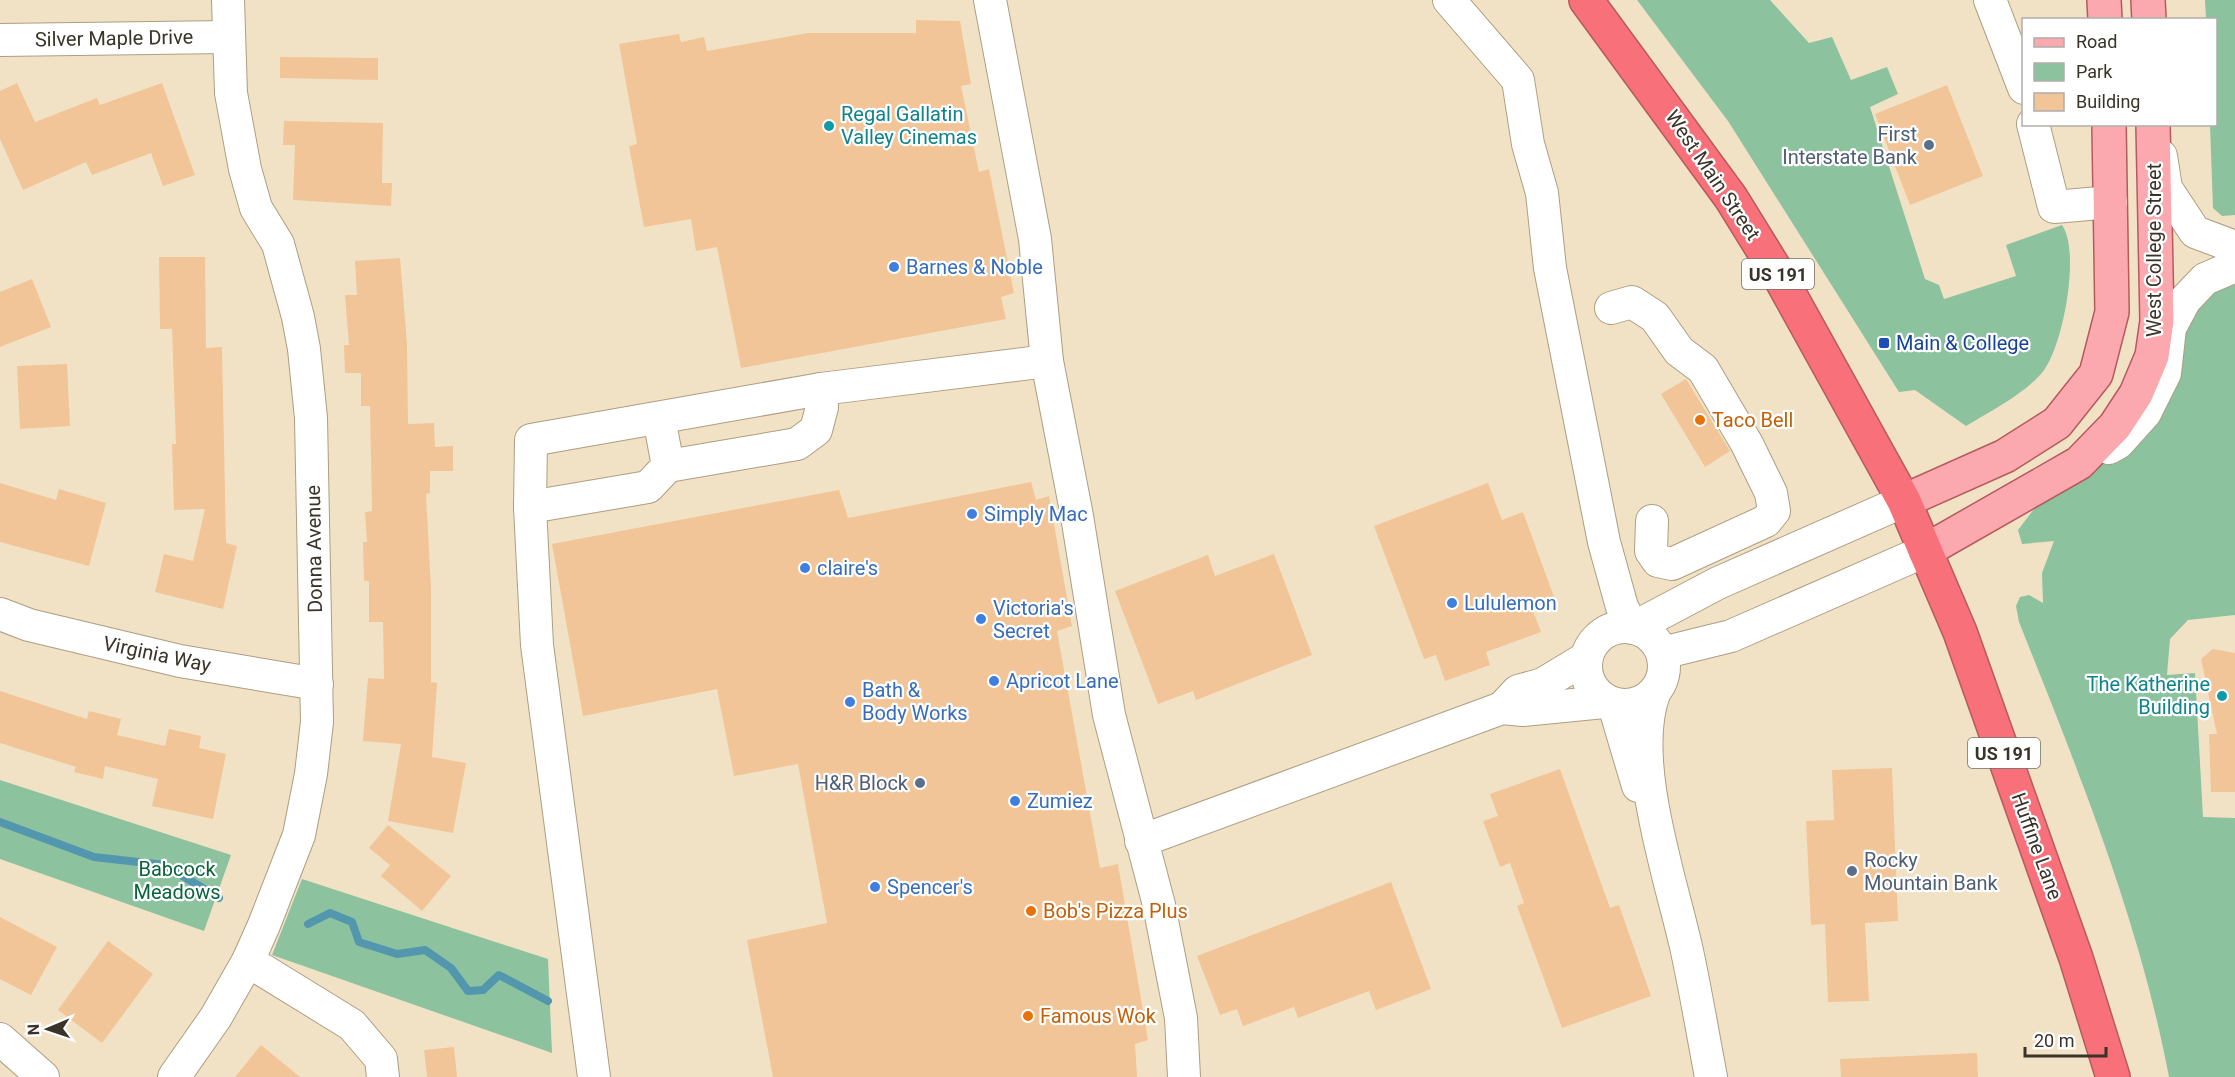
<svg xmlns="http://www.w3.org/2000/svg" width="2235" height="1077" font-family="Roboto,sans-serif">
  <rect width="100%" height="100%" fill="#f2e2c5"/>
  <!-- green -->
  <g fill="#8cc29e">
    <path d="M1637,0h133l39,43 23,-6 19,43 36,-13 11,27 -28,13 55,172 14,6 5,14 72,-23 -10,-31 56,-20c19,26 1,125 -21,149 -20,22 -50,37 -75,52l-51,-36 -16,2 -171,-271z"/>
    <path d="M2205,0h30v215l-13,1 -9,-8 -3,-83 6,-1v-104l-10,-1z"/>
    <path d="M2235,283v332l-47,5 -18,19 -3,36 28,-2 8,144 32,1v259h-66c-30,-158 -91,-307 -150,-455l-3,-16 4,-9 9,-2 14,8 -1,-30 12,-32 -32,3 -4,-14 170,-224 33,-22z"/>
    <path d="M0,780l231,75 -27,76 -204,-72z"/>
    <path d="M302,879l246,80 4,94 -280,-98z"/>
  </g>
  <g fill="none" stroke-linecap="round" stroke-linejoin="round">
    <!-- stream -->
    <g stroke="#5397af" stroke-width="8">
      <path d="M0,822l94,35 71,8 54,33"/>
      <path d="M308,924l22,-11 22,9 7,20 38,12 28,-4 26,18 17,23 15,-1 16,-15 49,26"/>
    </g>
  </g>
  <!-- building -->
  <g fill="#f1c598">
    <path d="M916,20l44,1 11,63 -10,2 18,86 10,-3 25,124 -13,4 5,22 -265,49 -24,-121 -21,4 -5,-32 -47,8 -15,-81 8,-2 -18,-100 60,-10 2,8 23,-5 3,14 101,-18h108z"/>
    <path d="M280,57l98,1v22l-98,-2z"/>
    <path d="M17,83l18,39 62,-24 3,7 62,-22 33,92 -32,11 -12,-33 -59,22 -6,-13 -63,28 -23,-51v-48z"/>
    <path d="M1947,85l36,91 -73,29 -35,-91z"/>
    <path d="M284,121l99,2 -1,60h10l-1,23 -98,-6 2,-55h-12z"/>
    <path d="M159,257h46l1,91 16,-1 4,196 11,3 -14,63 -68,-17 9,-38 29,7 12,-52 -31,1 -2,-66h4l-4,-115h-12z"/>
    <path d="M400,258l7,86 1,80 26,-1 1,24 18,-1v25h-23v22l-4,1 5,94v94l6,1 -5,74 34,6 -13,70 -65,-12 13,-77 -38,-3 5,-63 16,1 -1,-57h-14v-41h-5l-1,-39h4l-2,-30 7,-1 -2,-105h-9v-33h-16l-1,-28h5l-4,-50h12l-2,-34z"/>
    <path d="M32,279l19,48 -51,20v-55z"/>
    <path d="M67,364l3,62 -50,3 -3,-63z"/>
    <path d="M1686,379l44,72 -25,16 -44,-73z"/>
    <path d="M1031,482l5,18 13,-4 23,130 -15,5 43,237 18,-4 30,176 -13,4 2,33h-364l-26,-137 80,-17 -29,-159 -64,12 -17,-87 -134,27 -31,-172 287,-54 9,28z"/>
    <path d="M0,483l56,17 3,-11 47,14 -17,63 -89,-24z"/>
    <path d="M1488,483l14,37 21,-8 31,85 -23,9 10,26 -55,20 4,13 -45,16 -9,-26 -12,4 -50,-133z"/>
    <path d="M1274,554l38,101 -116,45 -3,-9 -35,13 -43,-113 93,-36 7,21z"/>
    <path d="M2213,649l22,4v139h-24l-2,-58h8l-16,-75z"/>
    <path d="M0,691l87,28 2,-8 32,8 -4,16 48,11 4,-17 32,7 -2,12 27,6 -13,65 -61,-13 6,-27 -53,-13 -2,13 -29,-7 2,-5 -76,-24z"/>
    <path d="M1892,768l6,153 -33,2 4,78 -41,1 -3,-78 -14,1 -5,-104 28,-1 -2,-50z"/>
    <path d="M1560,769l50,139 9,-3 32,91 -89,32 -45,-122 7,-3 -14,-40 -10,4 -17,-46 15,-5 -8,-22z"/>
    <path d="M388,825l63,51 -29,35 -41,-35 9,-11 -21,-17z"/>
    <path d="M1391,882l40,107 -55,21 -7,-19 -71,27 -4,-11 -51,19 -6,-17 -17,6 -23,-59z"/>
    <path d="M0,917l57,30 -26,48 -31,-16z"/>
    <path d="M108,941l45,33 -51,69 -44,-33z"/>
    <path d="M261,1045l39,32h-65z"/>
    <path d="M454,1047l3,30h-30l-3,-27z"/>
    <path d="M1977,1053l1,24h-137l-1,-18z"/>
  </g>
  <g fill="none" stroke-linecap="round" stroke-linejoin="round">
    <defs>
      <g id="minor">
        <path d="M990,0l45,239 12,122 30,155 32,199 50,190 22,113 3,59"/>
        <path d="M1449,0l69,80 10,64 14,49 8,75 54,274 18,65 11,21 85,-45 186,-82"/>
        <path d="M1990,0l34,88"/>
        <path d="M0,40l228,-3"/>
        <path d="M2033,124l21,83 57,-5"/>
        <path d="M2161,156l5,32 29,44 40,15"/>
        <path d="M1611,308l21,-6 23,15 24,34 24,18 44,75 24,49 3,18 -8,10 -94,43 -14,-3 -7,-10 1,-30"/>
        <path d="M2109,448l9,-5 27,-30 20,-40 5,-45 15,-28 20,-21 30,-13"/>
        <path d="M668,466l129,-22 19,-14 6,-23 -1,-18"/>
        <path d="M530,507l118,-20 20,-21 -9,-48"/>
        <path d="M0,614l29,11 151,36 137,23"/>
        <circle cx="1625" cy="666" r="39"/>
        <path d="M1662,653l69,-17 194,-85"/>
        <path d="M1655,691c-27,67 17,191 32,260 9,42 16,84 24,126"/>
        <path d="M1614,705l24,81"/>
        <path d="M1502,708l16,-17 25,-7 43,-26"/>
        <path d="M1141,841l361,-133 21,2 81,-8"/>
        <path d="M248,961l104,64 29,34 2,18"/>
        <path d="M0,1039l43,38"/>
        <path d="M174,1077l42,-60 32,-56 16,-36 35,-90 12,-61 6,-52 -6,-304 -7,-69 -6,-32 -20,-73 -22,-36 -11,-39 -14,-76 -3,-93"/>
        <path d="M594,1077l-57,-432 -7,-138 1,-67 290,-51 226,-28"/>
      </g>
      <g id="major">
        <path d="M2104,0l1,20"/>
        <path d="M2148,0l1,20"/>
        <path d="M1904,501l101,-45 52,-33 39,-49 16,-62 -3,-188"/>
        <path d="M1925,551l154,-88 36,-37 21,-32 16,-38 5,-35 -4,-197"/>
      </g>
      <path id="highway" d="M1586,0l145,198 50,81 123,222 56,131 116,326 37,119"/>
    </defs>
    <!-- minor casing -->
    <use href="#minor" stroke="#ad9e82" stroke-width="34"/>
    <!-- major casing -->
    <use href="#major" stroke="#b55b5d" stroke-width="36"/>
    <!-- highway casing -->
    <use href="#highway" stroke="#b55b5d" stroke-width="36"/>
    <!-- minor -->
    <use href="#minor" stroke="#fff" stroke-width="32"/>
    <!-- major -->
    <use href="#major" stroke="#fba9af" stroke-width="33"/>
    <!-- highway -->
    <use href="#highway" stroke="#f8707a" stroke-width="33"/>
  </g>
  <!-- markers -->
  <g fill="#0f9aa8" stroke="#fff" stroke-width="2">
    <circle cx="829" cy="126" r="6"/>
    <circle cx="2222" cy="696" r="6"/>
  </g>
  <g fill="#5c6f8a" stroke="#fff" stroke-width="2">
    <circle cx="1929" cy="145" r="6"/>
    <circle cx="920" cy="783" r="6"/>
    <circle cx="1852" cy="871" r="6"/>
  </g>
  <g fill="#3f7fe0" stroke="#fff" stroke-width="2">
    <circle cx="894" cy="267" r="6"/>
    <circle cx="972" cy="514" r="6"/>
    <circle cx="805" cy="568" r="6"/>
    <circle cx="1452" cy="603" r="6"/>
    <circle cx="981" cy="619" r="6"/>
    <circle cx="994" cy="681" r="6"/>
    <circle cx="850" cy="702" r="6"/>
    <circle cx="1015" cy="801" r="6"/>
    <circle cx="875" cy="887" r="6"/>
  </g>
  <rect fill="#1a4fb4" stroke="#fff" stroke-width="2" x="1878" y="337" width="12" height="12" rx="3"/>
  <g fill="#e8710a" stroke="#fff" stroke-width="2">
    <circle cx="1700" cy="420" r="6"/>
    <circle cx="1031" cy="911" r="6"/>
    <circle cx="1028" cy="1016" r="6"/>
  </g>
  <g text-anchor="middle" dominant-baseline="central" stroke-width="4.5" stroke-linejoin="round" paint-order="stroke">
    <!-- shield labels -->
    <g fill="#fff" stroke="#747068" stroke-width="1.5">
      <rect x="1742" y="259" width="72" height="30" rx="4.5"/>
      <rect x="1968" y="738" width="72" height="30" rx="4.5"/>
    </g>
    <g font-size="18" font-weight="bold" fill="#393328">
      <text x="1778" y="274">US 191</text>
      <text x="2004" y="753">US 191</text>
    </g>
    <!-- street labels -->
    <g font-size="20" fill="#393328" stroke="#fff">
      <text transform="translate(114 38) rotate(-1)">Silver Maple Drive</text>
      <text transform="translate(1713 175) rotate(56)">West Main Street</text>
      <text transform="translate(2154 250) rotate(-90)">West College Street</text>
      <text transform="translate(314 549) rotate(-91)">Donna Avenue</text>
      <text transform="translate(157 654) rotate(12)">Virginia Way</text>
      <text transform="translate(2037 846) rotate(70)">Huffine Lane</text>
    </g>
    <!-- culture labels -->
    <g font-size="20" fill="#0d838f" stroke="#fff" text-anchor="start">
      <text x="841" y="114">Regal Gallatin<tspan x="841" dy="23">Valley Cinemas</tspan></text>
      <text x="2210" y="684" text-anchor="end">The Katherine<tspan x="2210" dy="23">Building</tspan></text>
    </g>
    <!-- service labels -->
    <g font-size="20" fill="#4e5e75" stroke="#fff" text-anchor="end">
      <text x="1917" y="134">First<tspan x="1917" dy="23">Interstate Bank</tspan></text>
      <text x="908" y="783">H&amp;R Block</text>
      <text x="1864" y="860" text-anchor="start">Rocky<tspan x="1864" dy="23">Mountain Bank</tspan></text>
    </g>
    <!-- shop labels -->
    <g font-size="20" fill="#366cbe" stroke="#fff" text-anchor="start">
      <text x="906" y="267">Barnes &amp; Noble</text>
      <text x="984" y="514">Simply Mac</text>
      <text x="817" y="568">claire's</text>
      <text x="1464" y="603">Lululemon</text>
      <text x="993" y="608">Victoria's<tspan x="993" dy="23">Secret</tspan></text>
      <text x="1006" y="681">Apricot Lane</text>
      <text x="862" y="690">Bath &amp;<tspan x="862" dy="23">Body Works</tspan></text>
      <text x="1027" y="801">Zumiez</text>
      <text x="887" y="887">Spencer's</text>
    </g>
    <!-- transit labels -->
    <g font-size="20" fill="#164399" stroke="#fff" text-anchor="start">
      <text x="1896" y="343">Main &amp; College</text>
    </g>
    <!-- food labels -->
    <g font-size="20" fill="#c56008" stroke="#fff" text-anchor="start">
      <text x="1712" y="420">Taco Bell</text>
      <text x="1043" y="911">Bob's Pizza Plus</text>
      <text x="1040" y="1016">Famous Wok</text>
    </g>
    <!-- park labels -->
    <g font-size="20" fill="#076539" stroke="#fff">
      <text x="177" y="869">Babcock<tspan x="177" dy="23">Meadows</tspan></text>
    </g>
  </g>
  <!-- legend -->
  <rect x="2022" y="18" width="195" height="108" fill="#ffffff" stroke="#b0ada9" stroke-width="1.5"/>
  <rect x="2034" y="38" width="30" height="9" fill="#fba9af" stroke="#b0ada9" stroke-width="1.5"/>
  <text x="2076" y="48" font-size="18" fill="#393328">Road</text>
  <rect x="2034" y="63" width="30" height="18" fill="#8cc29e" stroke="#b0ada9" stroke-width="1.5"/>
  <text x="2076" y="78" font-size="18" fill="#393328">Park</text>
  <rect x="2034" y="93" width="30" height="18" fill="#f1c598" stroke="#b0ada9" stroke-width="1.5"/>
  <text x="2076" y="108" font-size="18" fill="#393328">Building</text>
  <!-- north arrow -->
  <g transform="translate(48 1029) rotate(268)" stroke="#ffffff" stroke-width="4.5" paint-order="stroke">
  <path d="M0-4.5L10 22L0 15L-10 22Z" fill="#393328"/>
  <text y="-9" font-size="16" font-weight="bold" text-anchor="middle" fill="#393328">N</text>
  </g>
  <!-- scale -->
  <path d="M2025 1047v9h81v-9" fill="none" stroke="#393328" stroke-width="3"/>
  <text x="2034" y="1047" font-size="18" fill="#393328" stroke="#ffffff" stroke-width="4.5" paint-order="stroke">20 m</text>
</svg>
